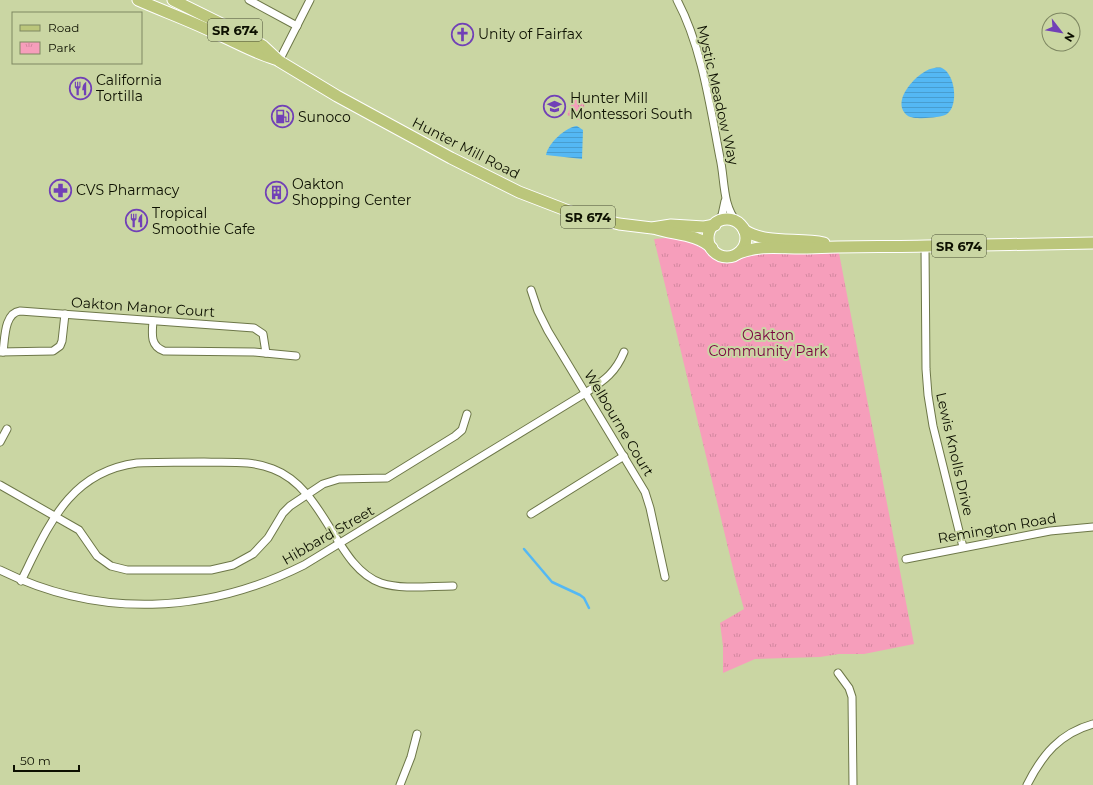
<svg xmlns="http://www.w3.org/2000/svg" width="1093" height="785" font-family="Montserrat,sans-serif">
  <defs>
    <pattern id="park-tufts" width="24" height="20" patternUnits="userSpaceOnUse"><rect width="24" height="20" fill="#f69ebb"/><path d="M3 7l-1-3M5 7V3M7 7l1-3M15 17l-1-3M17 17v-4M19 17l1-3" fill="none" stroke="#d2879f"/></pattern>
    <pattern id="water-rules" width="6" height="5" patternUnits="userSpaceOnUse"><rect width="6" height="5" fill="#54b8f4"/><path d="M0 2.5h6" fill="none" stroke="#489dcf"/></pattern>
  </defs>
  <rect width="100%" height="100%" fill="#cad6a3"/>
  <!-- park -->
  <g fill="url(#park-tufts)">
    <path d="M574,98l12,1 -5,22 -14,-6z"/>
    <path d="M678,237l28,11 10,12 11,1 9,-1 7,-5 16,-6 80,4 75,391 -50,10h-25l-19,3 -65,2 -32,14v-27l-3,-23 24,-14 -8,-28 -82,-342z"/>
  </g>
  <!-- water -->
  <g fill="url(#water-rules)">
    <path d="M942,68c13,6 17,37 5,46 -6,4 -33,6 -39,2 -19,-14 8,-42 22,-47 4,-1 8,-2 12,-1z"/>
    <path d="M577,126l6,4 -1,29 -36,-4c2,-12 20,-28 31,-29z"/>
  </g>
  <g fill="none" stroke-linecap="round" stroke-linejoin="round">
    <!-- stream -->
    <path stroke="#54b8f4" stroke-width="2.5" d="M524,549l28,33 28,13 4,3 5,10"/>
    <defs>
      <g id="minor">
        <path d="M249,0l48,26"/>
        <path d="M677,0c25,47 33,106 43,158 5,21 2,47 17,64"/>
        <path d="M279,61l31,-61"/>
        <path d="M716,223l6,-8 3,-14"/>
        <path d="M925,246l1,123 2,26 5,31 30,121"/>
        <path d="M531,290l7,21 10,20 97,161 5,16 15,69"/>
        <path d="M153,321c-1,13 -3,25 11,30l90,1 42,4"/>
        <path d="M0,352l53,-1 7,-5 2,-5 3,-27"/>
        <path d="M3,352c2,-13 1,-39 17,-41l234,17 9,6 3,19"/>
        <path d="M0,442l7,-13"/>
        <path d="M0,485l79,45 18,26 14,10 16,4h84l22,-5 20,-11 15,-16 15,-25 7,-7 33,-22 16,-5 48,-1 68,-42 7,-6 5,-16"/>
        <path d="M531,514l93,-58"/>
        <path d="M906,559l144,-28 43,-4"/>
        <path d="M0,570c99,49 206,44 304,-5l280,-171c19,-13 31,-20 40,-42"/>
        <path d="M21,581c28,-56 48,-109 116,-118 23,-1 45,-1 67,-1 23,1 47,-2 69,7 53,20 63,99 108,114 22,7 49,3 72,3"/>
        <path d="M838,673l11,15 3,9 1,88"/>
        <path d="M400,785l11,-28 6,-23"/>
        <path d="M1027,785c15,-30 33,-52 66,-61"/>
      </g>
      <g id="primary">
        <path d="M138,0c25,11 50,20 75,32 21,9 39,20 62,27"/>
        <path d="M173,0l77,38 13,8 16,15 58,35 114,62 68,34 52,20 48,12 33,4 19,-3 33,2 11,-2"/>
        <circle cx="727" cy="238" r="19"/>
        <path d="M654,228c20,7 42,5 58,20"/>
        <path d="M744,230c23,15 54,7 80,13"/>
        <path d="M739,253c23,-9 45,-4 69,-5 40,-2 79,-1 118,-2 56,-1 111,-2 167,-3"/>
      </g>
    </defs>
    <!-- minor casing -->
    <use href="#minor" stroke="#6d7748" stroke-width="9"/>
    <!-- primary casing -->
    <use href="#primary" stroke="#fff" stroke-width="13"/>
    <!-- minor -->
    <use href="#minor" stroke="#fff" stroke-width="7"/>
    <!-- primary -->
    <use href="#primary" stroke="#bbc67b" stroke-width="11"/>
  </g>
  <!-- icons -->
  <defs>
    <symbol id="church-ring" viewBox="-11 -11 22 22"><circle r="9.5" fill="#cad6a3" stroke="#7140b7" stroke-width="1.5"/><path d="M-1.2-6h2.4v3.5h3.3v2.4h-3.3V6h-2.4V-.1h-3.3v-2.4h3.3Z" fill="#7140b7"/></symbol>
    <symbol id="restaurant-ring" viewBox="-11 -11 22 22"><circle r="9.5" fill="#cad6a3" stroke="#7140b7" stroke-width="1.5"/><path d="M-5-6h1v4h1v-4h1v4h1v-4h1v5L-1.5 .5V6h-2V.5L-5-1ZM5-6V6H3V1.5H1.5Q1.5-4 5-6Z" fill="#7140b7"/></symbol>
    <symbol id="school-ring" viewBox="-11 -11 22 22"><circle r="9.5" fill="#cad6a3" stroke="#7140b7" stroke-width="1.5"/><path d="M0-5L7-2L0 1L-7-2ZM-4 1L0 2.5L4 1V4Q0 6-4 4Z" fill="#7140b7"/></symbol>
    <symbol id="fuel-ring" viewBox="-11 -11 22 22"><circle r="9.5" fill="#cad6a3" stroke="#7140b7" stroke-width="1.5"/><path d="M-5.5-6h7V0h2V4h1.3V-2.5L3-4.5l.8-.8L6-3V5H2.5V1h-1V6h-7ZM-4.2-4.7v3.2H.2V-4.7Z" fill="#7140b7"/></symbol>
    <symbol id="pharmacy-ring" viewBox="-11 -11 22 22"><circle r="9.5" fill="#cad6a3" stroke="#7140b7" stroke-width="1.5"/><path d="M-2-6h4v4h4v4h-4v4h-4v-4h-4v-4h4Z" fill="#7140b7"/></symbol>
    <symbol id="building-ring" viewBox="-11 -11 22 22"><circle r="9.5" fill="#cad6a3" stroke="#7140b7" stroke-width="1.5"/><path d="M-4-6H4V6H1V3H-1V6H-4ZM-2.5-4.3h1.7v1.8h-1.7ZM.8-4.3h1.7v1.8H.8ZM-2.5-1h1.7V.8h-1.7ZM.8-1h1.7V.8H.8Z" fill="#7140b7"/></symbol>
  </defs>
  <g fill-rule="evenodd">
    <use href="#church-ring" x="450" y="22" width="25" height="25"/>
    <use href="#restaurant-ring" x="68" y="76" width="25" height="25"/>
    <use href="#school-ring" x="542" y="94" width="25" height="25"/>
    <use href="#fuel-ring" x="270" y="104" width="25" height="25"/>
    <use href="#pharmacy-ring" x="48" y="178" width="25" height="25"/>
    <use href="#building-ring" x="264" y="180" width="25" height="25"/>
    <use href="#restaurant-ring" x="124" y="208" width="25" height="25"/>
  </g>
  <g text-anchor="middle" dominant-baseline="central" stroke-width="4" stroke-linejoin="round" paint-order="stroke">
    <!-- shield labels -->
    <g fill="#cad6a3" stroke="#464b32" stroke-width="1">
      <rect x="208" y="19" width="54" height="22" rx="3"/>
      <rect x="561" y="206" width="54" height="22" rx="3"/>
      <rect x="932" y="235" width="54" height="22" rx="3"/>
    </g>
    <g font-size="13" font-weight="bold" fill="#0d1001">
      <text x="235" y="30">SR 674</text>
      <text x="588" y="217">SR 674</text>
      <text x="959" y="246">SR 674</text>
    </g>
    <!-- poi labels -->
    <g font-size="14" fill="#0d1001" stroke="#cad6a3" text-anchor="start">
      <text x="478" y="34">Unity of Fairfax</text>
      <text x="96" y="80">California<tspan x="96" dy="16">Tortilla</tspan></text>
      <text x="570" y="98">Hunter Mill<tspan x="570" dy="16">Montessori South</tspan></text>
      <text x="298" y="117">Sunoco</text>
      <text x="292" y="184">Oakton<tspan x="292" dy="16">Shopping Center</tspan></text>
      <text x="76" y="190">CVS Pharmacy</text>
      <text x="152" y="213">Tropical<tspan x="152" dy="16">Smoothie Cafe</tspan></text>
    </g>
    <!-- street labels -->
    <g font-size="14" fill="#0d1001" stroke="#cad6a3">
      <text transform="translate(718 95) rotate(77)">Mystic Meadow Way</text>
      <text transform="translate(466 148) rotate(27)">Hunter Mill Road</text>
      <text transform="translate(143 307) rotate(4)">Oakton Manor Court</text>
      <text transform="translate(619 423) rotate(59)">Welbourne Court</text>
      <text transform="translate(955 454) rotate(77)">Lewis Knolls Drive</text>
      <text transform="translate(997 528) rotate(-10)">Remington Road</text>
      <text transform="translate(328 535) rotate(-30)">Hibbard Street</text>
    </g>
    <!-- park labels -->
    <g font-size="14" fill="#7a0240" stroke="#cad6a3">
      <text x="768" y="335">Oakton<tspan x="768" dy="16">Community Park</tspan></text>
    </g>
  </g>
  <!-- legend -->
  <rect x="12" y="12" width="130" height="52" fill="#cad6a3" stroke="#7e8762"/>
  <rect x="20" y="25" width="20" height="6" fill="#bbc67b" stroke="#7e8762"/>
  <text x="48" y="32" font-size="12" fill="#0d1001">Road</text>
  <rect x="20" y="42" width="20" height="12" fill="url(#park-tufts)" stroke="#7e8762"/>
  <text x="48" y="52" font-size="12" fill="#0d1001">Park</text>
  <!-- north arrow -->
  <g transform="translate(1061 32) rotate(121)"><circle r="19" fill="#cad6a3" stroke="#7e8762"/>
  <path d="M0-3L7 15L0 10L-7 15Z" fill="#7140b7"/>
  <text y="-6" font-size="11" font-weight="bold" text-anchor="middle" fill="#0d1001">N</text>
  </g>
  <!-- scale -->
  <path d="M14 765v6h65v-6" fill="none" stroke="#0d1001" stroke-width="2"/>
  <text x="20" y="765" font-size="12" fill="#0d1001" stroke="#cad6a3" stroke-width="3" paint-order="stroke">50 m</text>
</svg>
